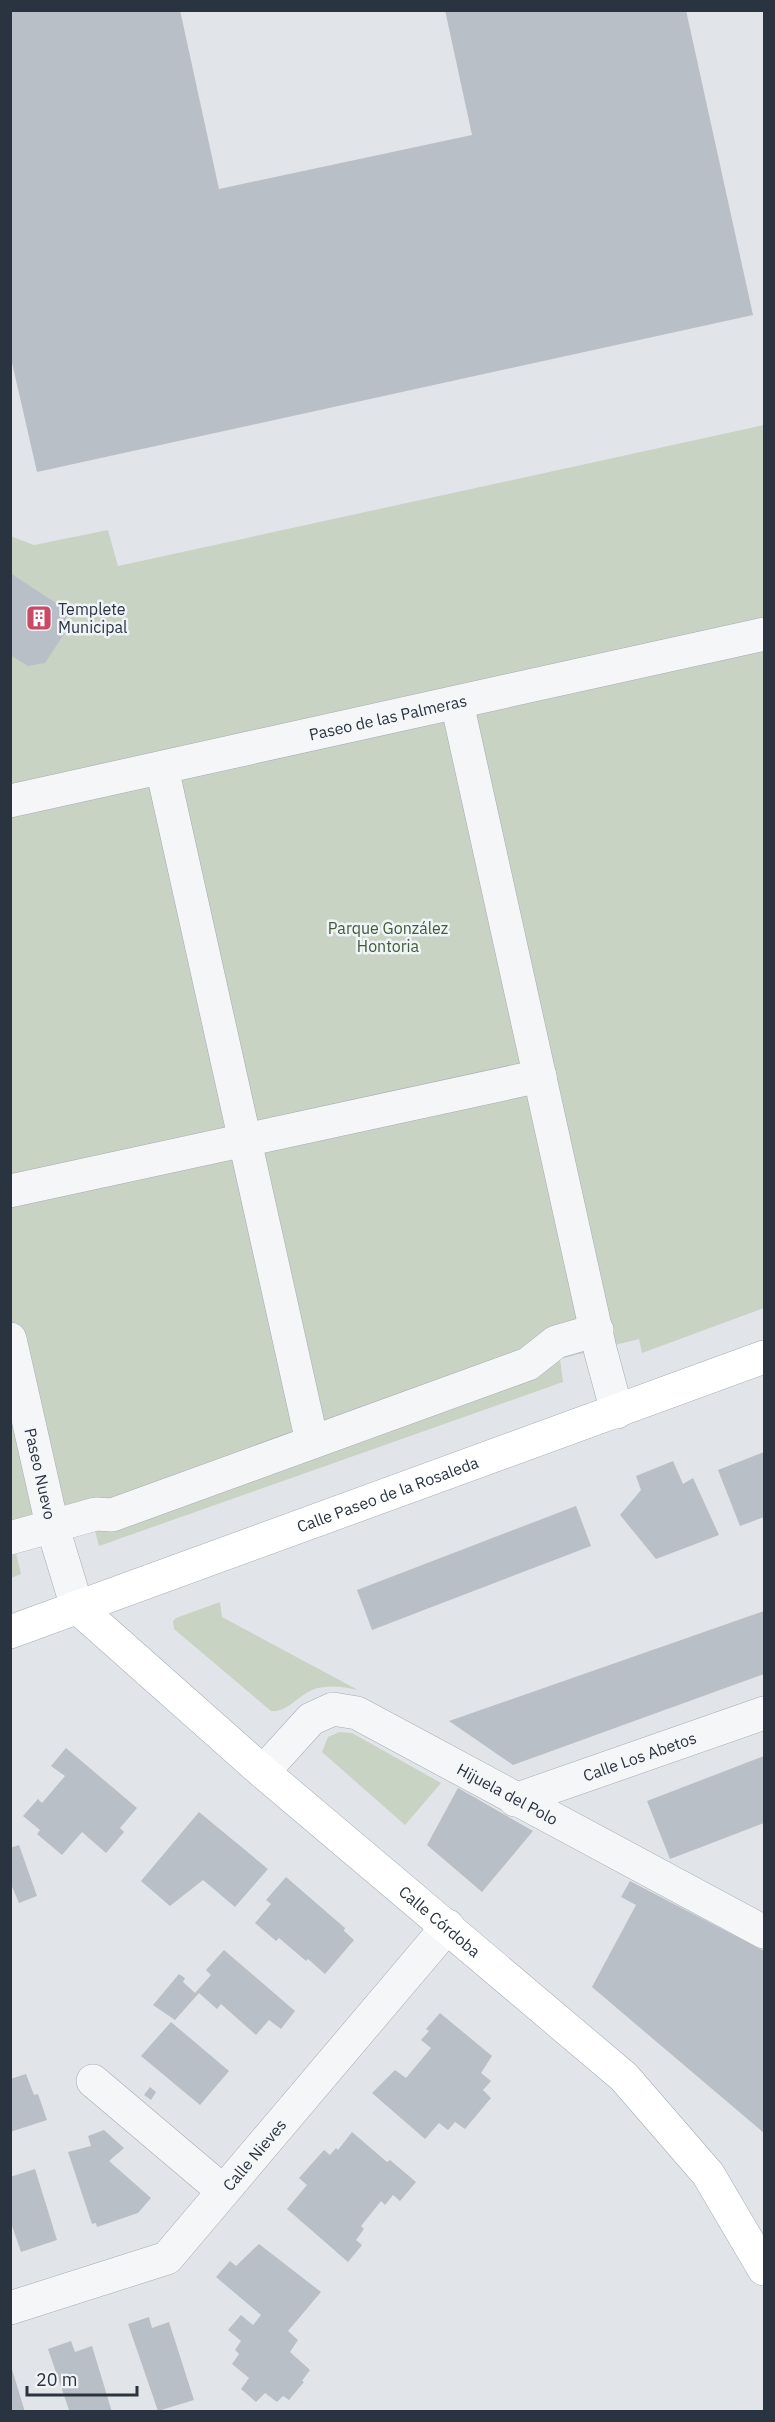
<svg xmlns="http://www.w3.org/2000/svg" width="775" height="2422" font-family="'IBM Plex Sans',sans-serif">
  <rect width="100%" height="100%" fill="#e1e5e9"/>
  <!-- green -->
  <g fill="#c8d3c3">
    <path d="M764,425v883l-122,45 -3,-14 -79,20 3,23 -464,164 -4,-15 -79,22 5,21 -10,4 -1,-1042 24,9 74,-15 10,36z"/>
    <path d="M220,1602l2,15 136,73c-15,-3 -30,-6 -46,0 -14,6 -26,23 -41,21l-97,-82 -1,-8 3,-3z"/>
    <path d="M339,1732l13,1 89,50 -36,42 -83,-73 6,-15z"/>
  </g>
  <!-- building -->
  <g fill="#b9bfc6">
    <path d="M10,10h170l39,179 253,-54 -27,-125h241l67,305 -716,157 -27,-118z"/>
    <path d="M10,573l55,36 3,19 -23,35 -17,3 -18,-11z"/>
    <path d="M764,1452v65l-24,9 -22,-56z"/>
    <path d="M673,1461l10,23 10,-6 26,57 -63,24 -36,-44 21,-25 -5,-14z"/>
    <path d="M576,1506l15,40 -219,84 -15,-40z"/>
    <path d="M764,1611v63l-251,91 -64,-44z"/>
    <path d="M66,1748l71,60 -17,20 4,4 -18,21 -24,-21 -20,23 -25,-21 3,-4 -17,-14 15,-17 4,4 23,-27 -14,-10z"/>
    <path d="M764,1756v67l-94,36 -23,-58z"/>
    <path d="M458,1788l75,43 -51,61 -55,-47z"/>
    <path d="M199,1812l69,57 -33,38 -32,-27 -33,26 -29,-25z"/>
    <path d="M19,1845l18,51 -18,7 -9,-21v-34z"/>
    <path d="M286,1877l59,51 -1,3 10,9 -29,34 -17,-15 -2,2 -27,-23 -3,3 -21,-18 16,-19 -5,-4z"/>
    <path d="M630,1881l134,70v182l-172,-146 44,-82 -15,-8z"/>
    <path d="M224,1950l71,61 -14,18 -12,-9 -13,15 -35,-31 -4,5 -18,-16 -24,27 -22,-15 26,-31 6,4 -2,4 12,11 16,-18 -5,-5z"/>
    <path d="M440,2013l52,43 -11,17 10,8 -8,9 8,8 -26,31 -10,-7 -7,8 -9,-7 -14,16 -53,-46 23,-23 11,8 25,-30 -10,-8 8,-9 -3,-2z"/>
    <path d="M171,2022l58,49 -29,34 -59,-49z"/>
    <path d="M26,2074l8,21 4,-1 9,26 -37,12v-53z"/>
    <path d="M150,2087l6,5 -5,8 -7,-5z"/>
    <path d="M104,2130l20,18 -15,13 42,37 -13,15 -41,14 -1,-4 -4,1 -24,-72 23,-6 -3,-10z"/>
    <path d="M352,2132l35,30 3,-2 26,22 -16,19 -7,-6 -8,10 -4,-4 -20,25 3,3 -8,11 6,5 -14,17 -61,-53 20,-24 -8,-7 25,-28 6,5 6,-7 2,2z"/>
    <path d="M35,2169l22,71 -36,12 -11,-32v-43z"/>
    <path d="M259,2244l62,48 -33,39 10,9 -8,12 20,18 -8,11 2,1 -15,18 -6,-4 -6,6 -12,-9 -9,9 -15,-13 8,-11 -17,-14 7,-10 -4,-4 6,-9 -13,-11 13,-15 12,10 8,-10 -45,-38 14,-16 6,5z"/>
    <path d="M149,2317l3,11 17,-6 25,78 -36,11 -30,-87z"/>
    <path d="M71,2341l4,11 17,-6 20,66 -43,-2 -21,-61z"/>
    <path d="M10,2366h1l14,46h-15z"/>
  </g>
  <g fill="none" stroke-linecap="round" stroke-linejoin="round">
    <defs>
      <g id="street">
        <path d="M457,703l143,646 17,63"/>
        <path d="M162,768l150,674"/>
        <path id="s1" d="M10,801l754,-167"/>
        <path d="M10,1191l530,-115"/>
        <path id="s2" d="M10,1339l42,186 25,82"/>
        <path d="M10,1538l86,-24 16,1 416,-151 28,-22 41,-12"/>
        <path id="s3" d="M263,1772l48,-53 22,-10 24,4 407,219"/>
        <path id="s4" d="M515,1800l249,-87"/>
        <path d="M93,2081l130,110"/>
        <path id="s5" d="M10,2308l157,-50 281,-332"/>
      </g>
      <g id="secondary">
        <path id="s6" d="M77,1607l186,165 361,305 84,97 56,95"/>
        <path id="s7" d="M10,1632l754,-275"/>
      </g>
    </defs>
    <!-- street casing -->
    <use href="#street" stroke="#a6acb3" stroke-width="34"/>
    <!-- secondary casing -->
    <use href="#secondary" stroke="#a6acb3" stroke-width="34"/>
    <!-- street -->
    <use href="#street" stroke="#f4f6f8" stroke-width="33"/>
    <!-- secondary -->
    <use href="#secondary" stroke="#fff" stroke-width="33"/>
  </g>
  <!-- icons -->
  <defs>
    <symbol id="building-square" viewBox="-11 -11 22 22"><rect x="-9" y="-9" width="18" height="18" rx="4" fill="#ca4a66" stroke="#f1f4f7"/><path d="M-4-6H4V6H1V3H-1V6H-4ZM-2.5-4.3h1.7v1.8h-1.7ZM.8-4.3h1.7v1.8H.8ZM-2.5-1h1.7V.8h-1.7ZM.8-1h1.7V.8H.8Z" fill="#fff"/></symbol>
  </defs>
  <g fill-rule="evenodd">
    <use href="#building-square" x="24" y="603" width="30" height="30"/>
  </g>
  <g text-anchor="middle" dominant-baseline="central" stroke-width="5" stroke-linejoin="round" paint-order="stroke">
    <!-- poi labels -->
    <g font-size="16" fill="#2a3441" stroke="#f1f4f7" text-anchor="start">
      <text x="58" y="609">Templete<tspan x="58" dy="18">Municipal</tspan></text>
    </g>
    <!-- street labels -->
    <g font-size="16" fill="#2a3441" stroke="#f1f4f7">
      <text stroke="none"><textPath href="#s1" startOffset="387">Paseo de las Palmeras</textPath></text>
      <text stroke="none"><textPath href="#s2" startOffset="138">Paseo Nuevo</textPath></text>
      <text stroke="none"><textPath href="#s7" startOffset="402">Calle Paseo de la Rosaleda</textPath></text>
      <text stroke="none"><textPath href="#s4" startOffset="132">Calle Los Abetos</textPath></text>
      <text stroke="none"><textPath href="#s3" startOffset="291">Hijuela del Polo</textPath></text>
      <text stroke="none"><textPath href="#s6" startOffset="480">Calle Córdoba</textPath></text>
      <text stroke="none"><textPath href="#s5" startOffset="300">Calle Nieves</textPath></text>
    </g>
    <!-- park labels -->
    <g font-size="16" fill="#415c38" stroke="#f1f4f7">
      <text x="388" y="928">Parque González<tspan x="388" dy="18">Hontoria</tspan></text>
    </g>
  </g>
  <!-- border -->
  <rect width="775" height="2422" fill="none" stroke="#2a3441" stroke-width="24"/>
  <!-- scale -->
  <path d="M27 2386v9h110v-9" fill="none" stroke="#2a3441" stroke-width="3"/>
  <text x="36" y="2386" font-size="18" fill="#2a3441" stroke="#f1f4f7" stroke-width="4.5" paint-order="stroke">20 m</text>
</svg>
